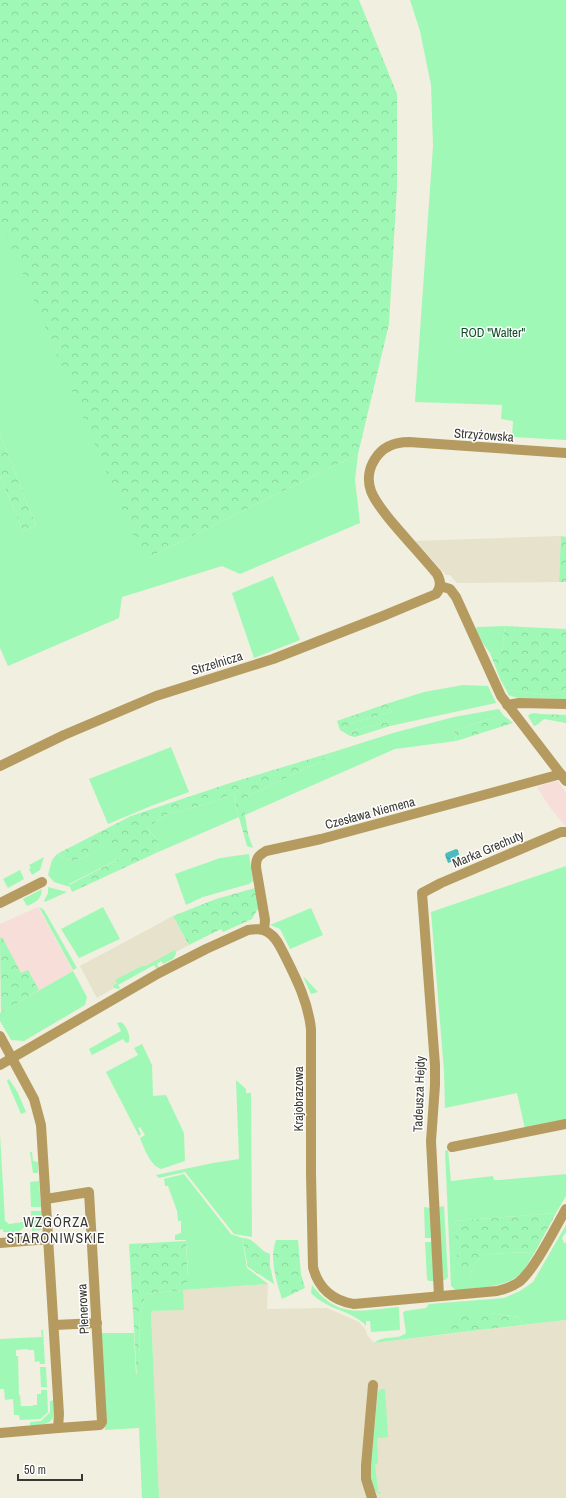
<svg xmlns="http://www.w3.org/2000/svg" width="566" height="1498" font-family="'Archivo Narrow',sans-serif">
  <defs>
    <pattern id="forest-crowns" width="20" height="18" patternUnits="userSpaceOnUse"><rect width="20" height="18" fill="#a0f8b6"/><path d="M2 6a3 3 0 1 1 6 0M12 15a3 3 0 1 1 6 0" fill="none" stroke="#8bd59d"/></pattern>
    <pattern id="water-ripples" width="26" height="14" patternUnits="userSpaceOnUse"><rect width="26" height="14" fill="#4abcc0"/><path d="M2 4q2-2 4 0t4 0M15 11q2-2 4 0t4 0" fill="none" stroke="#3f9a9d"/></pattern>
  </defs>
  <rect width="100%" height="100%" fill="#f1efdf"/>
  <!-- built -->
  <g fill="#e6e2cb">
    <path d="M561,536l-2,46 -102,1 -7,-8h-4l-31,-34z"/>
    <path d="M173,916l16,29 -76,40 1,3 -17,10 -17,-32z"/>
    <path d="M268,1284l-1,25 60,-1 32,14 7,8 1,5 7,8 192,-23v178h-407l-8,-187 33,-1 -2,-20z"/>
  </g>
  <!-- education -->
  <g fill="#f8ded8">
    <path d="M556,781h2l8,12v34l-17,-21 -12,-19z"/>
    <path d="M38,907l35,64 -72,42 -1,-89z"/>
  </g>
  <!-- green -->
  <g fill="#a0f8b6">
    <path d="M410,0h156v440l-54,-3 1,-16 -12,-2 1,-14 -87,-3 18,-256 -2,-61 -11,-54z"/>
    <path d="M0,211l148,347 210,-104 -3,26 5,43 -120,51 -18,-8 -100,31 -3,21 -111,48 -8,-18v-172l23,55 13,-5 -36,-92z"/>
    <path d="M273,576l27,64 -46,18 -22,-65z"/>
    <path d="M505,626l-3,25 -12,2 -8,-11 -6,-13 1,-2z"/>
    <path d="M501,681l8,9 37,5 20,-4v8l-48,-1 -10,-3v-2z"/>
    <path d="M463,685l25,1 8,17 -106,23 -3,-4 -36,9 -1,5 -10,-6 14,-8 38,-10 -6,-8 38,-12z"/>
    <path d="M499,709l4,6 -49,15 2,11 -61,8 -150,66v-17l80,-39 8,-7 60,-19 61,-16z"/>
    <path d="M534,713l7,1 -7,6 3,5 -3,1 -6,-10 2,-2z"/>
    <path d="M171,747l18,45 -38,14 -43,18 -19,-45z"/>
    <path d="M235,793l1,14 3,10 -83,36 2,-11 -10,-14 17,-13 45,-12z"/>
    <path d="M248,834l5,14 -6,-2 -3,-11z"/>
    <path d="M121,840v18l-52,26 1,3 -16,-5 -6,-7 4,-15 5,-6 14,7 11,-3z"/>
    <path d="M249,854l4,27 -4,3 -46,13 -17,8 -11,-31 45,-16z"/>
    <path d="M44,857l-4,13 -8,5 -3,-6 2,-1 -2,-3z"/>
    <path d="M566,866v256l-41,7 -8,-36 -72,15 -1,-37 -13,-159z"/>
    <path d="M20,870l4,9 -16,9 -5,-9z"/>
    <path d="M48,887l19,5 -22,10 -1,-1 4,-8z"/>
    <path d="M42,889c-1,11 -6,13 -15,17l-4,-7z"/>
    <path d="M39,907l5,3 33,58 -4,2z"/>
    <path d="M103,907l17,32 -41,19 -18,-29z"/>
    <path d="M311,908l12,27 -33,14 -10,-20 -10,-4z"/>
    <path d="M175,950l1,4 -3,5 -10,5 -2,-3 -4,3 2,4 -2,1 -3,-4 -36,20 2,3 -1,1 -5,-1 -1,-3 4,-2 -2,-3 27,-14h4z"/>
    <path d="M73,971l14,26 -2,8 -61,36 -13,-1 -11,-19v-8z"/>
    <path d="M303,976l2,2 13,14 -7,2z"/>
    <path d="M121,1022c5,3 10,14 8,20l-3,1 -3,-4 -31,16 -3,-6 32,-18 -4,-8z"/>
    <path d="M142,1044l10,21 1,31 13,-1 18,38 1,28 -24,8c-11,-4 -17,-21 -21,-31l5,-3 -5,-8 -2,1 3,6 -2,2 -33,-64 32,-17 -4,-7z"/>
    <path d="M9,1079l9,14 8,19 -5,2 -14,-33z"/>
    <path d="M236,1080l10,9v4h5l1,144 -18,-3 -49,-62 -26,6 -3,-3 57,-12 26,-4z"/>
    <path d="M0,1134l5,87 4,3 21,-3 -11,11 -12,2v-2h-4v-3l-3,1z"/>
    <path d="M448,1150l3,31 42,-5 1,4h6l66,-6v22l-10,17 -102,8 16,55 5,-13 9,-9 51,-2c-4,6 -8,13 -12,19 -15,18 -46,16 -67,19l-5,-4 -6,-135z"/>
    <path d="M30,1152h2l1,9 5,1v11h-5z"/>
    <path d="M184,1174l47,60 11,4 5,30 21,16 -85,6 1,20 -33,1 8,187h-17l-3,-70 -34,2 -4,-97h33l2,43 3,-13 1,-50 6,-19 36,-4 6,-17 -2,-33h-11v-5l6,-2v-12h-3l-1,-10 -9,-25h-3l-1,-7z"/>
    <path d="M39,1181l2,26h-10l-1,-25z"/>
    <path d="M444,1206l4,71 -3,3 -4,1 -2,-74z"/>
    <path d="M424,1207l6,1 2,30h-7z"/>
    <path d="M31,1211h10l1,16 -1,3 -9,1z"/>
    <path d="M566,1225v7l-4,6 2,5h2v77l-44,5 -3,-8 -29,-4 -44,9v12l-72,9c11,-9 23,-2 32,-10l-3,-20 2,-2 21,-3 3,-4 75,-6 16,-7 13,-9z"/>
    <path d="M425,1242h7l2,39h-5l-2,-2z"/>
    <path d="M312,1285c27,35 49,25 87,22l1,23 -29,2 -1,-11h-4v5c-12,-15 -39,-16 -55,-33z"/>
    <path d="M41,1330h2l2,34h-5l-1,-3 -4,1 -1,-12h-6l-1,-1 -11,1v6h2l1,39h1l1,11h12v-1h4v-11h4v-4h6l1,22 -8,7 -20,1 -1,-5h-5l-1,-16 -8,1 -1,-11h-4v-50l42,-2z"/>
    <path d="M40,1367h6l1,20h-6z"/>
    <path d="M381,1389h4l3,48 -11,1 1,25 -3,1 3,28h3l-2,2 -5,-4 -4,-16 8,-82z"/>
    <path d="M55,1400c0,23 -3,24 -25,26v-4l11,-1 9,-9v-11z"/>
  </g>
  <!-- forest -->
  <g fill="url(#forest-crowns)">
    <path d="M0,0h359l38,94v93l-8,137 -31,130 -210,104 -5,1 -143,-339z"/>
    <path d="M0,434l36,92 -13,5 -23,-55z"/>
    <path d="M561,536l5,1v45h-7z"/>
    <path d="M505,626l61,3v62l-20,4 -37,-5 -8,-9 -11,-28 12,-3z"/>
    <path d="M386,704l6,8 -38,10 -14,8 -3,-9z"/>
    <path d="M541,714l25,1v8l-22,-4 -7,6 -3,-5z"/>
    <path d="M503,715l10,8 -57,18 -2,-11z"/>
    <path d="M387,722l3,4 -35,11 -5,-1 1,-5z"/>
    <path d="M333,752l-8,7 -80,39v17l3,19 -4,1 -8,-28 -1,-14 -25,10 -45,12 -17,13 10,14 -2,11 -84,39 -3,-7 52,-27v-17l-39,17 -11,3 -14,-7 74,-38 96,-32z"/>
    <path d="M255,888l4,21 -2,1 -5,9 -29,13 -2,-3 -32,16 -16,-29 43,-17z"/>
    <path d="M2,937l19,36 7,-3 11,20 -38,23 -1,-75z"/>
    <path d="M556,1213l-21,39 -51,2 -9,9 -5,13 -11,1 -5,-56z"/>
    <path d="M242,1238c14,0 15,12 28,16v12l4,18 -26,-17z"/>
    <path d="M276,1240h22l3,34 4,14 -23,11c-6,-20 -13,-39 -6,-59z"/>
    <path d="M186,1241l2,39 -6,10 -36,4 -6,19 -1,50 -2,16 -8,-135z"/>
    <path d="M490,1313l29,4 3,8 -76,9v-12l21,-8z"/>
  </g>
  <!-- water -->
  <path fill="url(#water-ripples)" d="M456,849l2,1 2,9 -12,4 -3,-8 1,-2z"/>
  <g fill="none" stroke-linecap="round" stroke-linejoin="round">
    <!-- minor -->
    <g stroke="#b59b5f" stroke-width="10">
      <path d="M440,586l10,3 6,8 45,99 65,85"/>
      <path d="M507,705l12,-2 47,1"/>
      <path d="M0,766l64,-31 92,-39 117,-37 110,-43 53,-22c5,-6 5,-13 1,-20 -15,-18 -31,-35 -46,-53 -7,-9 -16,-19 -20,-30 -4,-11 -2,-23 4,-32 8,-13 20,-17 34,-17l157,11"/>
      <path d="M0,903l42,-21"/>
      <path d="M264,930l1,-10 -9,-53c0,-9 2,-11 10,-16l55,-12 240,-65"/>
      <path d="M0,1036l34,63 7,26 18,289 -1,14 -58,5"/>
      <path d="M0,1065l159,-92 47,-24 42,-19c7,-1 14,-2 21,3 8,5 11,14 16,23 12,24 23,46 26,73v145l2,93c5,21 20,34 41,37l143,-13c8,-2 15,-4 22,-9 16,-13 36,-54 47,-73"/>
      <path d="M452,1147l114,-23"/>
      <path d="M46,1199l43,-7 13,230 -2,3 -42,3"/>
      <path d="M0,1243l49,-4"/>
      <path d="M439,1296l-8,-155 4,-56v-20l-13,-172 19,-10 120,-51h5"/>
      <path d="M55,1325l42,-2"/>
      <path d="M372,1498l-6,-19v-13l7,-81"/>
    </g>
  </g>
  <g text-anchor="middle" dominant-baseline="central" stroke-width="3" stroke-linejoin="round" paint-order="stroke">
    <!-- park labels -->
    <g font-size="13" fill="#0c4f26" stroke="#fff">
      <text x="493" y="332">ROD "Walter"</text>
    </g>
    <!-- street labels -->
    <g font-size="13" fill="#393832" stroke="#fff">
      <text transform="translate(484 435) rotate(4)">Strzyżowska</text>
      <text transform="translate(217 663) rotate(-17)">Strzelnicza</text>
      <text transform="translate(370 813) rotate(-15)">Czesława Niemena</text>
      <text transform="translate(488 849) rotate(-23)">Marka Grechuty</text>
      <text transform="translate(419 1094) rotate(-88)">Tadeusza Hejdy</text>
      <text transform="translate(298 1099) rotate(-90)">Krajobrazowa</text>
      <text transform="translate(83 1309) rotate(-93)">Plenerowa</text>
    </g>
    <!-- neighbourhood labels -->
    <g font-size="14" letter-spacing="1" fill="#393832" stroke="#fff">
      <text x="56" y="1222">WZGÓRZA<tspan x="56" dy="16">STARONIWSKIE</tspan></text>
    </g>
  </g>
  <!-- scale -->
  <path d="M18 1474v6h64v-6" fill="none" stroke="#393832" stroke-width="2"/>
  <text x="24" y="1474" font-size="12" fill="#393832" stroke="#ffffff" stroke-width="3" paint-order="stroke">50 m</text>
</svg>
